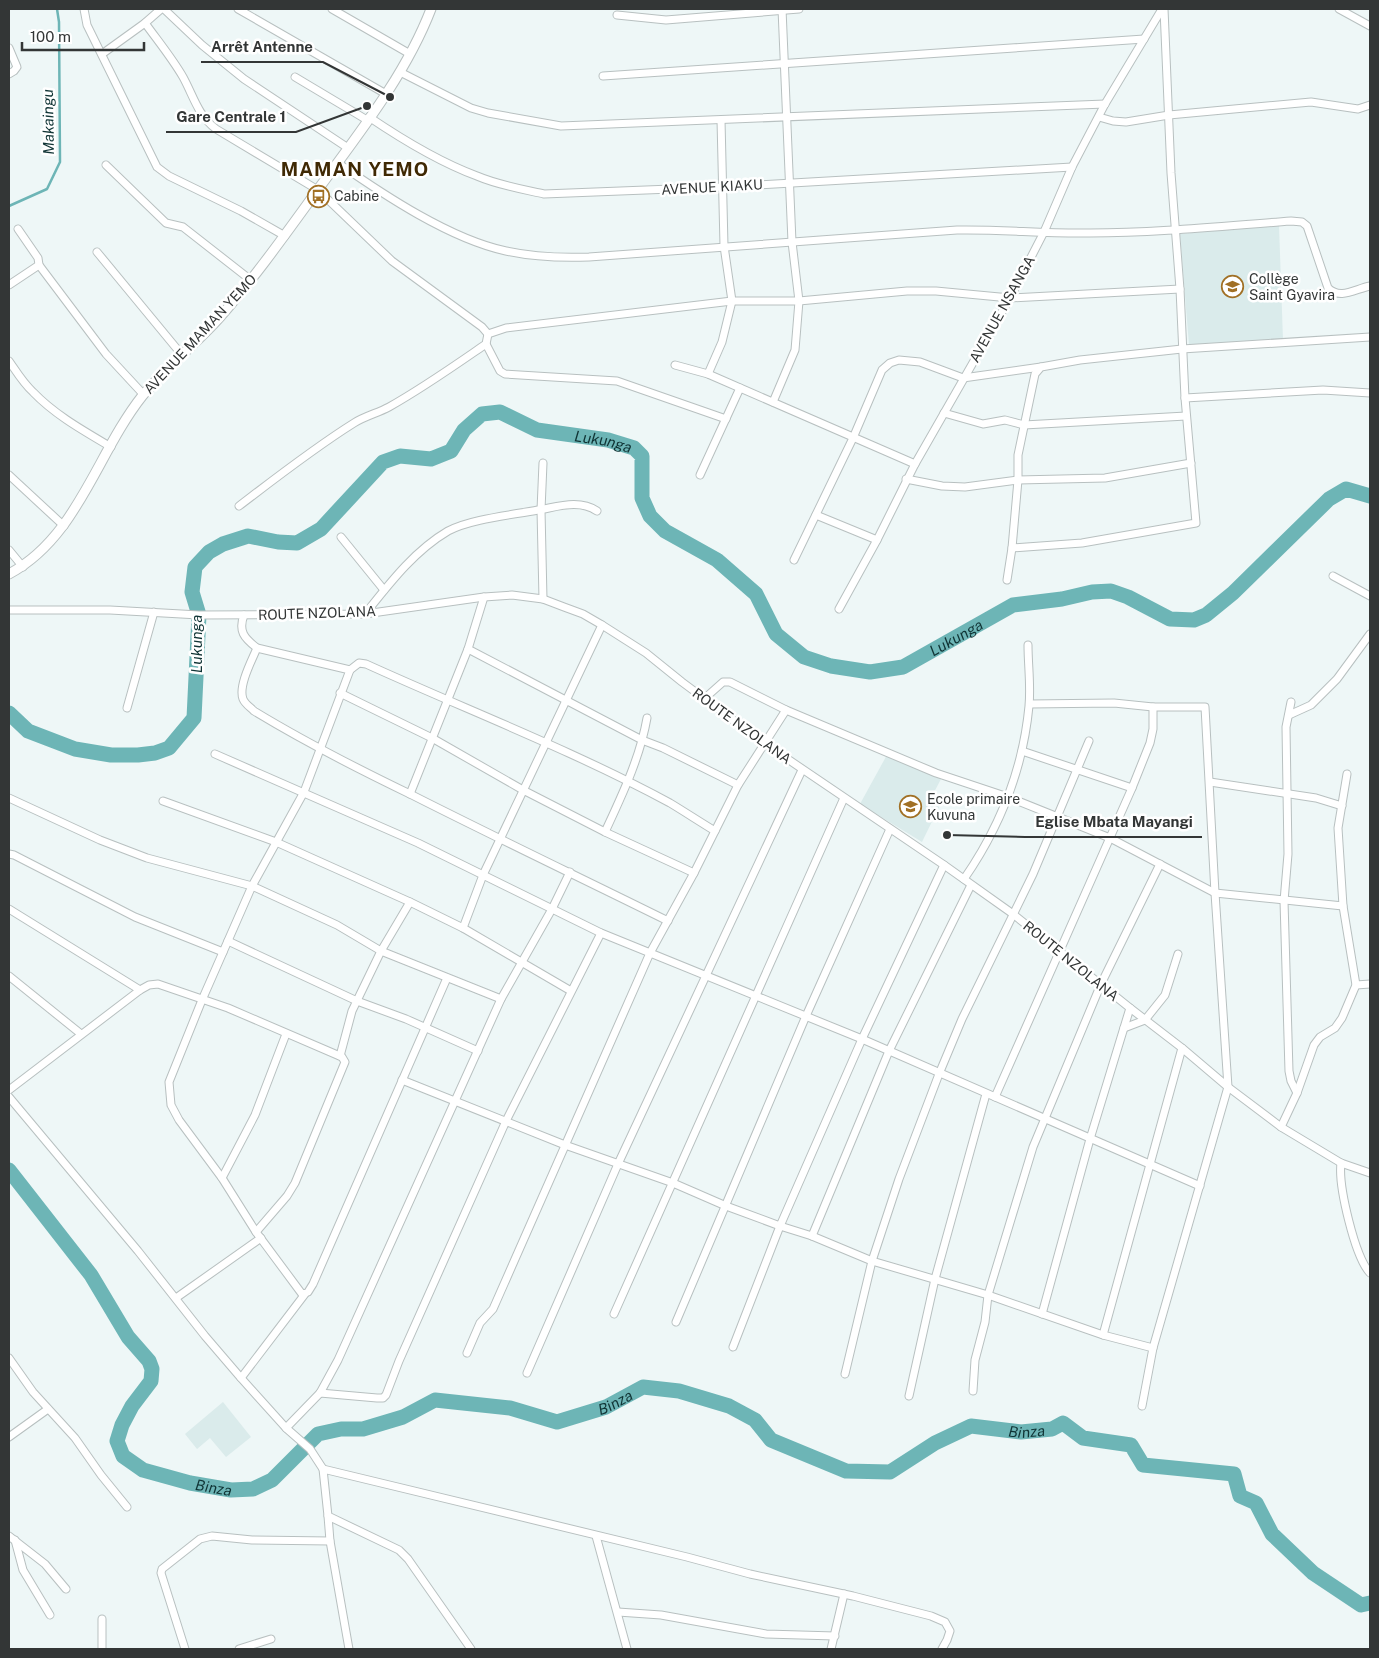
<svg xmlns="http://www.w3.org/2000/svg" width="1379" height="1658" font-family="'Public Sans',sans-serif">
  <rect width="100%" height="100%" fill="#eef7f7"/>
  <!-- built -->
  <g fill="#daebeb">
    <path d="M1279,225l4,115 -94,5 -9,-111z"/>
    <path d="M888,753l53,26 -10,19 10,5 -19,39 -62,-38z"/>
    <path d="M223,1402l28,35 -25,20 -16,-19 -13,11 -12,-15z"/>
  </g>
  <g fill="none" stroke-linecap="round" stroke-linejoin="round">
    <!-- stream -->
    <path stroke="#6db5b6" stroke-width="2.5" d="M9,206l38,-17 13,-27 -1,-140 -2,-13"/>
    <!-- river -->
    <g stroke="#6db5b6" stroke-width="15">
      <path id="s1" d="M9,713l19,18 47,18 36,6h27l17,-2 14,-5 25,-30 5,-103 -7,-23 3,-25 14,-15 14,-8 25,-8 30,6 19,1 24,-14 62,-67 17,-6 31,3 20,-8 13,-21 18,-16 18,-2 37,18 71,10 26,8 8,8v42l8,18 15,15 52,29 39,34 20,40 28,23 27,9 39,6 33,-5 110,-62 49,-6 30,-7 19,-1 17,6 42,22 24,1 12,-5 27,-22 96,-94 17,-10 24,7"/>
      <path id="s2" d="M9,1170l82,105 37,62 21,24 3,8 -1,12 -19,25 -10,19 -5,16 6,15 20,14 47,13 41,7 22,-1 19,-9 46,-46 23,-5h22l40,-12 32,-17 75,8 47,14 49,-15 37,-20 36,4 50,15 26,14 16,20 75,31 44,1 45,-29 36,-17 50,6 31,-3 11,-6 20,15 48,7 12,20 91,9 6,22 16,7 16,31 41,39 48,32 9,-2"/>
    </g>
    <defs>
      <g id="minor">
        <path d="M84,9l3,16 70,142 12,9 72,35 44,25"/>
        <path d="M164,9l38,36 42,34 104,69"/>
        <path d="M238,9l148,85"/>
        <path d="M332,9l78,45"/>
        <path d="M1339,9l31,17"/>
        <path d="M617,15l49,5 133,-11"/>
        <path d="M145,23c13,18 27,35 38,54 11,20 14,37 33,52l102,61 74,71 90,66 6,7"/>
        <path d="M9,48l8,19 -3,4 -5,3"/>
        <path d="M102,54l43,-31 16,-14"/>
        <path d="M400,72l71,36 17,5 73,13 544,-22"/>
        <path d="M603,76l541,-37"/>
        <path d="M295,77l72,43"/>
        <path d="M369,117c34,23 70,45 108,59 21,9 44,13 67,18l178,-7 350,-20"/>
        <path d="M1099,117l14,4 13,1 43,-7 142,-13 47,7 12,-4"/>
        <path d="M338,163c46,32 112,76 168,88 27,6 56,7 83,6l368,-27c44,-1 88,4 133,3 67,0 134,-7 201,-12l11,1 5,4 21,62c12,12 27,1 42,-2"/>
        <path d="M106,165l60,58 17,4 69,54"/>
        <path d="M97,252l85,103"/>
        <path d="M39,265l67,89 38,41"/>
        <path d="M9,285l30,-20 -1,-7 -20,-29"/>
        <path d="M488,334l18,-6 226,-27h67l108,-10h29l74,7 170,-9"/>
        <path d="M486,344l14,27 5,3 112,7 109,38"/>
        <path d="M9,361c7,10 14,22 24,31 22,23 51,39 78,55"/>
        <path d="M675,365l33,9 207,90"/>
        <path d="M708,374l14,-32 10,-41 -8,-55 -3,-126"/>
        <path d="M1185,398l138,-8 47,3"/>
        <path d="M773,402l22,-52 4,-49 -7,-59 -10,-233"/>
        <path d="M944,413l39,11 22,-4 19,5 162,-9"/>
        <path d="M543,463l-2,47 2,89"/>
        <path d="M9,475l55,51"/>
        <path d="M700,475l40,-87"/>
        <path d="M906,479l36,7 23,1 53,-7 87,-2 86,-15"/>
        <path d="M239,506c38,-29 75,-58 115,-83 11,-7 24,-10 35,-16 34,-19 65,-41 97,-63l2,-10"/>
        <path d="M816,515l61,25"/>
        <path d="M341,537l43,53"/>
        <path d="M1012,548l70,-5 114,-20 -11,-125 -5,-109 -9,-116 -7,-164"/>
        <path d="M9,550l14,17"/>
        <path d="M794,560l59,-122 29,-68 8,-7 9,-3 21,2 43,16 78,-11"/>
        <path d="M1333,576l37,20"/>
        <path d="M1007,580l5,-32 6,-68v-25l17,-81 6,-7 39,-7 102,-11 188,-12"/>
        <path d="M839,609l38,-69 38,-76 95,-166 34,-66 28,-65 33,-63 57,-95"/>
        <path d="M9,610h101l89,5 166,-1 119,-17 28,-2 31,4 21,8 19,7 19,11 44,28 36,29 82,61 180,122 69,49 117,94 52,40 46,39 53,40 60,36 29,10"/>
        <path d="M365,614c24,-30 49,-63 83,-83 22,-12 64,-16 90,-21 19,-3 41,-11 59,1"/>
        <path d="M244,615c-6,16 0,23 13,33l93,22"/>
        <path d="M257,648c-5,12 -19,38 -14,51 2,5 7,8 11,12 51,31 104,58 158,84 85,43 171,84 256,126"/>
        <path d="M468,649l174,91 21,8 75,37"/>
        <path d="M340,693l92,45 91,52 82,42 89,41"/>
        <path d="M705,698l18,-16h7l56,28 150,63 72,24 102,41 105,55 128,13"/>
        <path d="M1291,702l-5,25 2,127 -4,47 5,170 2,10 6,12"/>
        <path d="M1030,704l84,-1 39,4h52l10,186 13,194 -75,261 -11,58"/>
        <path d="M127,708l27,-96"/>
        <path d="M1289,715l22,-10 26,-26 33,-45"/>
        <path d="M1022,751l110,37"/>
        <path d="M215,754l203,89 183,90 261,106 338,147"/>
        <path d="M1210,782l106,16 26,8"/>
        <path d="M410,794l58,-145 16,-52"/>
        <path d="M9,798l91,42 47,18 105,28 85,39 44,26 120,48"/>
        <path d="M163,801l113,41 134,60 53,26 108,63"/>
        <path d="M605,832c17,-37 35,-74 42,-114"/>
        <path d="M9,854l5,1 121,62 88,35"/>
        <path d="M964,879c36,-52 59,-110 65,-173 2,-20 -1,-41 -1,-61"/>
        <path d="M9,909l131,81"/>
        <path d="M463,928l20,-53 119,-250"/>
        <path d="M228,941l129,60 49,18 72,32"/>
        <path d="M9,976l72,58"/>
        <path d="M447,978l-134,306 -5,8 -6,2 -46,-62 -34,-54 -43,-58 -8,-15 -2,-23 33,-82 50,-114 52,-94 46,-122 9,-7 7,1c101,46 206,86 304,139 15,9 30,19 45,28"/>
        <path d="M1356,985l14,-1"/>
        <path d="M1124,1028l21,-8 20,-25 13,-41"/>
        <path d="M340,1056l12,-45 29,-60 29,-49"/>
        <path d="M402,1080l163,65 108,38 53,23 54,20 32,10 60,25 116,34 115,40 50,13"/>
        <path d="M9,1090l131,-100 9,-5 9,-1 70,24 114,49 3,5 -50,121 -8,13 -31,36"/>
        <path d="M9,1097l129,154 67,85 36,42 45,50 24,21 13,20 5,47 71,34 9,9 63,90"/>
        <path d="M995,1097l137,-309 18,-45 3,-14v-22"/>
        <path d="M1281,1127l16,-34 17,-48 6,-8 15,-9 7,-10 14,-33 -13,-79 -5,-78 9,-54"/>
        <path d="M1341,1163c-3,23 14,94 29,110"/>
        <path d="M222,1178l33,-63 31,-81"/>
        <path d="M812,1236l77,-185 82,-166"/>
        <path d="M176,1298l85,-60"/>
        <path d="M614,1314l230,-516"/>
        <path d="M1042,1314l48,-175 40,-131"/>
        <path d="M676,1322l130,-306 84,-187"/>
        <path d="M1103,1335l79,-287"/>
        <path d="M733,1347l47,-121 82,-187 82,-174"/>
        <path d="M467,1353l13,-30 13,-14 157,-356 44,-80 44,-88 48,-75"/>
        <path d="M9,1358l24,34 42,46 26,37 26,32"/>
        <path d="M527,1373l91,-209 184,-394"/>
        <path d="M845,1374l27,-113 27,-82 40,-105 23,-55 71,-145 56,-133"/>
        <path d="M241,1378l64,-84"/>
        <path d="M973,1391l2,-31 10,-38 3,-27 45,-148 68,-163 59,-120"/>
        <path d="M320,1393l57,5h6l3,-3 13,-34 107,-240 95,-188"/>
        <path d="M909,1396l26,-117 51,-185"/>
        <path d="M286,1428l34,-35 18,-33 163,-361 51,-90 18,-37"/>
        <path d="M9,1437l39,-28"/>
        <path d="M323,1469l364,88 63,17 103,22 78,20 14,6 5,9 -3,9 -5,9"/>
        <path d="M328,1516l2,25 19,108"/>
        <path d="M9,1536l36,28 21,25"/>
        <path d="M596,1536l31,113"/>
        <path d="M15,1540l8,30 27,45"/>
        <path d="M618,1612l43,3 105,19 69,2"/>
        <path d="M102,1649v-30"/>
        <path d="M185,1649l-24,-76 1,-4 38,-30 12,-3 40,4 78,1"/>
        <path d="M239,1649l32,-10"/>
        <path d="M831,1649l13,-55"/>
      </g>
      <path id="tertiary" d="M9,574c69,-37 87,-120 134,-179 23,-28 53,-51 77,-78 36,-41 67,-85 99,-129 41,-56 87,-114 112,-179"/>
    </defs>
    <!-- minor casing -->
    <use href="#minor" stroke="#b8c0c0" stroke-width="9"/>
    <!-- tertiary casing -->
    <use href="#tertiary" stroke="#b8c0c0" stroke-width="11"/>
    <!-- minor -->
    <use href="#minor" stroke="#fff" stroke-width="7"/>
    <!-- tertiary -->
    <use href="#tertiary" stroke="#fff" stroke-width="9"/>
  </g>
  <!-- icons -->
  <defs>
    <symbol id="bus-ring" viewBox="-11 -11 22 22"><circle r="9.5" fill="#fff" stroke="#a17025" stroke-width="1.5"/><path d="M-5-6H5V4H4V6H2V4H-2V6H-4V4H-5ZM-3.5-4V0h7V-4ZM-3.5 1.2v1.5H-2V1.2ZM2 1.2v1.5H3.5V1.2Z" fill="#a17025"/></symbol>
    <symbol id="school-ring" viewBox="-11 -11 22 22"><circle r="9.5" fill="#fff" stroke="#a17025" stroke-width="1.5"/><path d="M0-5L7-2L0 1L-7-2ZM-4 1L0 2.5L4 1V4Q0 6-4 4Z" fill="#a17025"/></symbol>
  </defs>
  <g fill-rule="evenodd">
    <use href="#bus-ring" x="306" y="184" width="25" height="25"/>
    <use href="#school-ring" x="1220" y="274" width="25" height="25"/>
    <use href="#school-ring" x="898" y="794" width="25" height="25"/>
  </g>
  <g text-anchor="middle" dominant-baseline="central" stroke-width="5" stroke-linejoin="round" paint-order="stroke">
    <!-- street labels -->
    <g font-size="14" fill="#333636" stroke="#fff">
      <text transform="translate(712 187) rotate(-3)">AVENUE KIAKU</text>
      <text transform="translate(1002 309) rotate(-61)">AVENUE NSANGA</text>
      <text transform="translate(200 334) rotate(-47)">AVENUE MAMAN YEMO</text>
      <text transform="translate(317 613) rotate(-2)">ROUTE NZOLANA</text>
      <text transform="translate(742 726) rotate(36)">ROUTE NZOLANA</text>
      <text transform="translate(1071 961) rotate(39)">ROUTE NZOLANA</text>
    </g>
    <!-- poi labels -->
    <g font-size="14" fill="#333636" stroke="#fff" text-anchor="start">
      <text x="334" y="196">Cabine</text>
      <text x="1249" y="279">Collège<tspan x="1249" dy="16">Saint Gyavira</tspan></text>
      <text x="927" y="799">Ecole primaire<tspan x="927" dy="16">Kuvuna</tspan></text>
    </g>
    <!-- water labels -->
    <g font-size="15" font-style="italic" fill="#103435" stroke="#fff">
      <text transform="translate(48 122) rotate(-91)">Makaingu</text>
      <text stroke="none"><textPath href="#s1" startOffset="841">Lukunga</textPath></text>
      <text stroke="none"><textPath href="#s1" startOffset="1321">Lukunga</textPath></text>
      <text transform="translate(196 644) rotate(-90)">Lukunga</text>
      <text stroke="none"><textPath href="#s2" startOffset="876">Binza</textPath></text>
      <text stroke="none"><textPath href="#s2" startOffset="1326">Binza</textPath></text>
      <text stroke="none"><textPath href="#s2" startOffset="441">Binza</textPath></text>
    </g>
    <!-- district labels -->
    <g font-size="19" font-weight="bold" letter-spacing="1" fill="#402904" stroke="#fff">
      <text x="355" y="169">MAMAN YEMO</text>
    </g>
  </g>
  <!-- callouts -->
  <path fill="none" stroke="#333636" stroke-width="2" d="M390 97L323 62H201M367 106L296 132H166M947 835L1025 837H1202"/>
  <g fill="#333636" stroke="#fff" stroke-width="2">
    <circle cx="390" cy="97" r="5"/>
    <circle cx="367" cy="106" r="5"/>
    <circle cx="947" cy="835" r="5"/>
  </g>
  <g font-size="15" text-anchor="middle" font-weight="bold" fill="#333636" stroke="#fff" stroke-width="5" stroke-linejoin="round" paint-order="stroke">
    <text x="262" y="52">Arrêt Antenne</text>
    <text x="231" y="122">Gare Centrale 1</text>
    <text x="1114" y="827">Eglise Mbata Mayangi</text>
  </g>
  <!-- border -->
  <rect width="1379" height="1658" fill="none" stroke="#333636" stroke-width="20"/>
  <!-- scale -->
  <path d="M22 42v8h122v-8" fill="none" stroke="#333636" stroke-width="2.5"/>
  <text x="30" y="42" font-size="15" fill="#333636" stroke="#ffffff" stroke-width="4" paint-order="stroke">100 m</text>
</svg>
